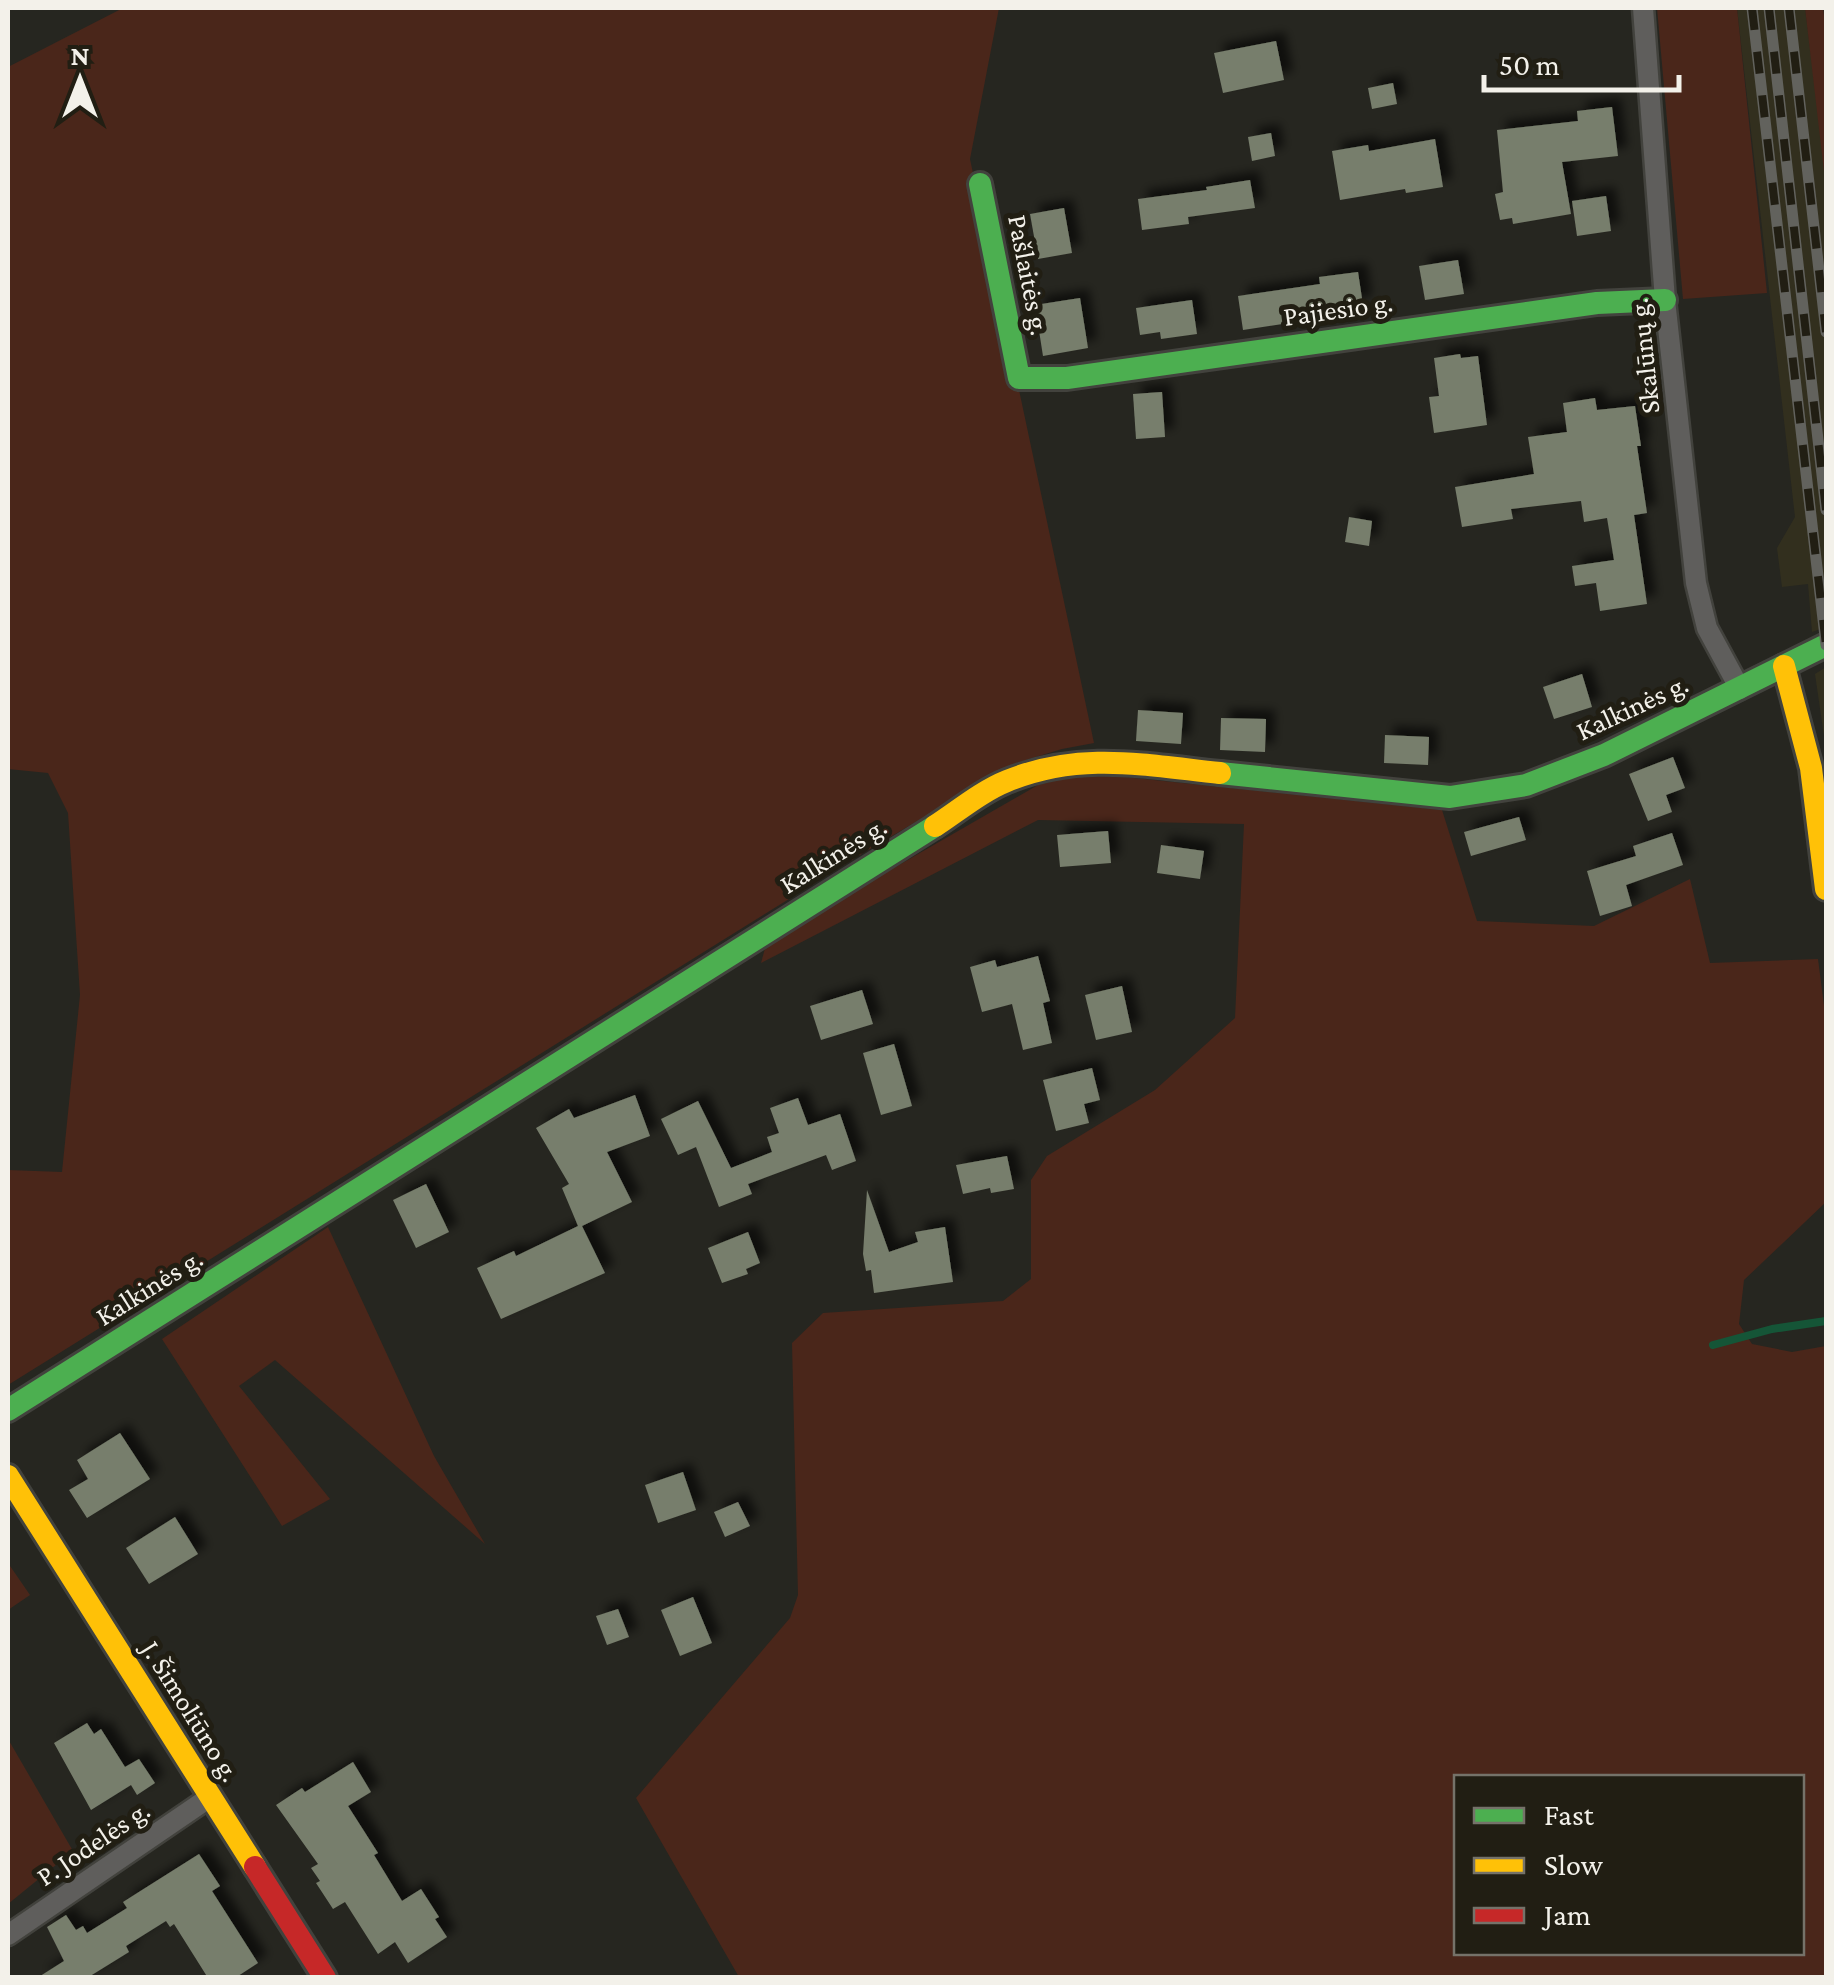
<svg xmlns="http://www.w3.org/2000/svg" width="1834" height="1985" font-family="'Crimson Pro',serif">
  <defs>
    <filter id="shadow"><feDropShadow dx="9" dy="-9" stdDeviation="5" flood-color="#0009"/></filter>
  </defs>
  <rect width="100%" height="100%" fill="#262620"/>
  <!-- built -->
  <g fill="#322f1e">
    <path d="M1737,8h68l14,110 7,71v438l-14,5 -4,-48 -26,3 -5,-39 18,-31z"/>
    <path d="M1826,667v83l-11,-76z"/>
  </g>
  <!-- green -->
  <g fill="#4a261a" fill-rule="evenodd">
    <path d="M123,8h876l-29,151 124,584 -32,6 -46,14 -153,90 -855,532v-215l54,2 18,-177 -12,-182 -20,-40 -40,-4v-702z"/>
    <path d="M1657,8h80l30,285 -84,6z"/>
    <path d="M1805,8h18l3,22v159z"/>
    <path d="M1086,773l356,37 35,111 117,5 96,-47 20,84 108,-4 8,62v181l-82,78 -5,44 13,20 40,8 34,-6v631h-1087l-103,-179 154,-180 8,-23 -6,-252 31,-30 180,-12 28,-22v-99l16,-24 108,-66 80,-72 9,-194 -206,-4 -277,143 6,-22 271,-156zM1456,1778h346v174h-346z"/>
    <path d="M328,1227l106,229 51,88 -210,-184 -36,26 91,113 -48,27 -120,-187z"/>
    <path d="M8,1563l22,32 -22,15z"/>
    <path d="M8,1739l65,112 -65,53z"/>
  </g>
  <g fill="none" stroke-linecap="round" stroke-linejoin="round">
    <!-- stream -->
    <path stroke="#155537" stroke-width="8" d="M1713,1345l59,-16 54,-8"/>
  </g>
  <!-- building -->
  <g fill="#777e6c" filter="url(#shadow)">
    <path d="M1276,41l8,39 -61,13 -9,-40z"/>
    <path d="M1393,83l4,21 -25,5 -4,-21z"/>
    <path d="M1612,107l6,49 -56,6 9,52 -58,10 -1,-6 -12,2 -5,-26 8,-2 -6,-62 81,-9 -1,-10z"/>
    <path d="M1271,133l4,23 -23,5 -4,-24z"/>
    <path d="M1435,139l8,48 -37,6 -1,-4 -65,11 -8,-49 36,-6 1,6z"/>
    <path d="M1250,180l5,28 -67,9 1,7 -47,6 -4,-31 69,-9 -1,-3z"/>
    <path d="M1606,196l5,35 -34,5 -5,-35z"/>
    <path d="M1064,208l8,45 -34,6 -8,-45z"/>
    <path d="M1458,260l6,34 -39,6 -6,-34z"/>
    <path d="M1358,272l5,33 -75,11 1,7 -46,7 -5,-34 82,-12 -1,-7z"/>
    <path d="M1080,298l8,50 -45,8 -8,-51z"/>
    <path d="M1192,300l5,34 -36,5 -1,-7 -20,3 -4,-27z"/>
    <path d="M1460,354l1,4 17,-2 9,69 -53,8 -5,-36 10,-1 -5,-38z"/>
    <path d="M1162,392l3,45 -29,2 -3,-45z"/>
    <path d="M1595,398l2,12 38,-4 6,40h-4l10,67 -13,2 13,89 -47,7 -4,-28 -21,3 -3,-20 42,-6 -7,-42 -23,4 -3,-21 -70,8 2,10 -51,8 -7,-40 79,-13 -6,-37 39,-5 -4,-29z"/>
    <path d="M1349,517l23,4 -3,25 -24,-4z"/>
    <path d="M1582,674l10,33 -38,12 -11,-32z"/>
    <path d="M1138,710l45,3 -2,31 -45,-3z"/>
    <path d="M1221,718l45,1 -1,33 -45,-2z"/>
    <path d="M1385,735l44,2 -1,28 -44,-2z"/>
    <path d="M1673,757l12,31 -19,7 6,17 -24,9 -19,-47z"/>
    <path d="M1519,817l7,23 -55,16 -7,-24z"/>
    <path d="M1108,831l3,32 -51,4 -3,-32z"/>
    <path d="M1672,833l11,32 -57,20 6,21 -32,10 -13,-45 49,-15 -3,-10z"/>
    <path d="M1161,845l43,6 -4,28 -43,-6z"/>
    <path d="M1038,956l12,45 -7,2 9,40 -29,7 -11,-46 -30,8 -12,-45 25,-7 2,7z"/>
    <path d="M1122,986l10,46 -36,8 -11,-45z"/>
    <path d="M862,990l11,34 -52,16 -11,-34z"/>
    <path d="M894,1044l18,62 -31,9 -18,-62z"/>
    <path d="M1092,1068l8,32 -16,4 5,19 -33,8 -13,-51z"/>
    <path d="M635,1095l15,41 -43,16 25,50 -50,24 23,47 -104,46 -24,-51 37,-17 2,5 62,-30 -16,-38 7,-4 -33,-56 33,-19 5,9z"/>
    <path d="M798,1098l10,27 32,-11 16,47 -24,9 -6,-15 -78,29 4,10 -33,13 -23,-60 -18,8 -17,-36 37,-18 33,67 41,-16 -5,-15 12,-4 -9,-25z"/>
    <path d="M1007,1156l7,33 -23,4 -1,-5 -27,6 -7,-29z"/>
    <path d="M426,1184l23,48 -33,16 -23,-48z"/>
    <path d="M867,1190l22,62 29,-10 -3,-10 30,-5 8,55 -79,11 -3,-23 -5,1 -3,-17z"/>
    <path d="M748,1232l12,31 -14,6 2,5 -26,9 -14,-35z"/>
    <path d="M120,1433l30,46 -63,39 -18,-28 19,-11 -11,-19z"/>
    <path d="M683,1472l13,38 -38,13 -13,-38z"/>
    <path d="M738,1502l12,24 -25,11 -11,-25z"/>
    <path d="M175,1517l23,37 -49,30 -23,-36z"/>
    <path d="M693,1597l19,46 -32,13 -19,-46z"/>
    <path d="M618,1609l11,28 -22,8 -11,-29z"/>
    <path d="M87,1723l7,11 7,-5 24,38 14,-8 16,24 -18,12 -6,-10 -40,25 -37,-67z"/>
    <path d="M353,1762l18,30 -23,14 30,47 -4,2 28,46 19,-12 18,28 -4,2 12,18 -39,26 -13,-21 -17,12 -33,-52 -12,7 -17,-26 4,-2 -9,-13 7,-4 -42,-59 26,-17 3,4z"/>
    <path d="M199,1854l21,32 -8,5 46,72 -23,15h-27l-34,-54 -4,3 -4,-6 -40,25 3,6 -42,26h-50l27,-17 -17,-34 19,-12 10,15 7,-4 4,7 40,-25 -4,-6z"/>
  </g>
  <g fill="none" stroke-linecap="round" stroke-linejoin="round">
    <defs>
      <g id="street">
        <path d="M1643,8l22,292 31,283 11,45 33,61"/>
        <path d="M8,1935l202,-138"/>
      </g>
      <g id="fast">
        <path d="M980,184l39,194h48l530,-75 68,-3"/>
        <path d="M1220,773l230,24 76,-12 78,-30 222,-110"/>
        <path d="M8,1410l927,-584"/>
      </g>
      <g id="slow">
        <path d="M1784,666l27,102 15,121"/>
        <path d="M935,826c23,-15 47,-35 72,-45 73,-30 137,-16 213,-8"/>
        <path d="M8,1476l247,391"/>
      </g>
      <path id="jam" d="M255,1867l70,111"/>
    </defs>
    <!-- street casing -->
    <use href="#street" stroke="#42423d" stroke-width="25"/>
    <!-- fast casing -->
    <use href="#fast" stroke="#42423d" stroke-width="28"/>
    <!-- slow casing -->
    <use href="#slow" stroke="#42423d" stroke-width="28"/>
    <!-- jam casing -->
    <use href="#jam" stroke="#42423d" stroke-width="28"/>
    <!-- street -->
    <use href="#street" stroke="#5f5e5c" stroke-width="20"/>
    <!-- fast -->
    <use href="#fast" stroke="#4caf50" stroke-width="22"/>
    <!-- slow -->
    <use href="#slow" stroke="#ffc107" stroke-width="22"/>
    <!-- jam -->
    <use href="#jam" stroke="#c62828" stroke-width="22"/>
    <defs>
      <g id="rail">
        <path d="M1752,8l74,637"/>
        <path d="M1769,8l57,502"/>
        <path d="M1789,8l37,324"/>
      </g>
    </defs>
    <!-- rail casing -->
    <use href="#rail" stroke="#62625d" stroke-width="11"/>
    <!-- rail -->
    <use href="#rail" stroke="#211e13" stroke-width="8" stroke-dasharray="22" stroke-linecap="butt"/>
  </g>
  <g text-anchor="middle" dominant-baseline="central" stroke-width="10" stroke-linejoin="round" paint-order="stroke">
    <!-- street labels -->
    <g font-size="28" fill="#f3f1ea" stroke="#211e13">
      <text transform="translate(1029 275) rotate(79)">Pašlaitės g.</text>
      <text transform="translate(1338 309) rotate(-8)">Pajiesio g.</text>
      <text transform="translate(1644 356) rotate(-96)">Skalūnų g.</text>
      <text transform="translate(1632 707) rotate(-25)">Kalkinės g.</text>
      <text transform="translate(833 855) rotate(-32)">Kalkinės g.</text>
      <text transform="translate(149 1287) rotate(-32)">Kalkinės g.</text>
      <text transform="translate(191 1711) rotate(58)">J. Šimoliūno g.</text>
      <text transform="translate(93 1843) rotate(-34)">P. Jodelės g.</text>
    </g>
  </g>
  <!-- border -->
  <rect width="1834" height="1985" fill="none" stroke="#f3f1ea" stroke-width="20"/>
  <!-- legend -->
  <rect x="1454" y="1775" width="350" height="180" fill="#211e13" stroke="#757269" stroke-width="2.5"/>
  <rect x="1474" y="1808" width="50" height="15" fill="#4caf50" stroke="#757269" stroke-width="2.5"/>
  <text x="1544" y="1825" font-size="30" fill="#f3f1ea">Fast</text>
  <rect x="1474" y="1858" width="50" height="15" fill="#ffc107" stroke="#757269" stroke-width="2.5"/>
  <text x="1544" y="1875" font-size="30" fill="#f3f1ea">Slow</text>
  <rect x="1474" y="1908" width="50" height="15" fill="#c62828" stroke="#757269" stroke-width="2.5"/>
  <text x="1544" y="1925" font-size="30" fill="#f3f1ea">Jam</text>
  <!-- north arrow -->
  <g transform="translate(80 80)" stroke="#211e13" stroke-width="8" paint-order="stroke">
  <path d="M0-8L18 38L0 25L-18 38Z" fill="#f3f1ea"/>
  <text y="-15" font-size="28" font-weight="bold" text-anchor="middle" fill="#f3f1ea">N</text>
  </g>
  <!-- scale -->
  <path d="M1484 75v15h195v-15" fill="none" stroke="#f3f1ea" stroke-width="5"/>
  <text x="1499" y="75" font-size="30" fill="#f3f1ea" stroke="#211e13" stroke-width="8" paint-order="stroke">50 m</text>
</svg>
